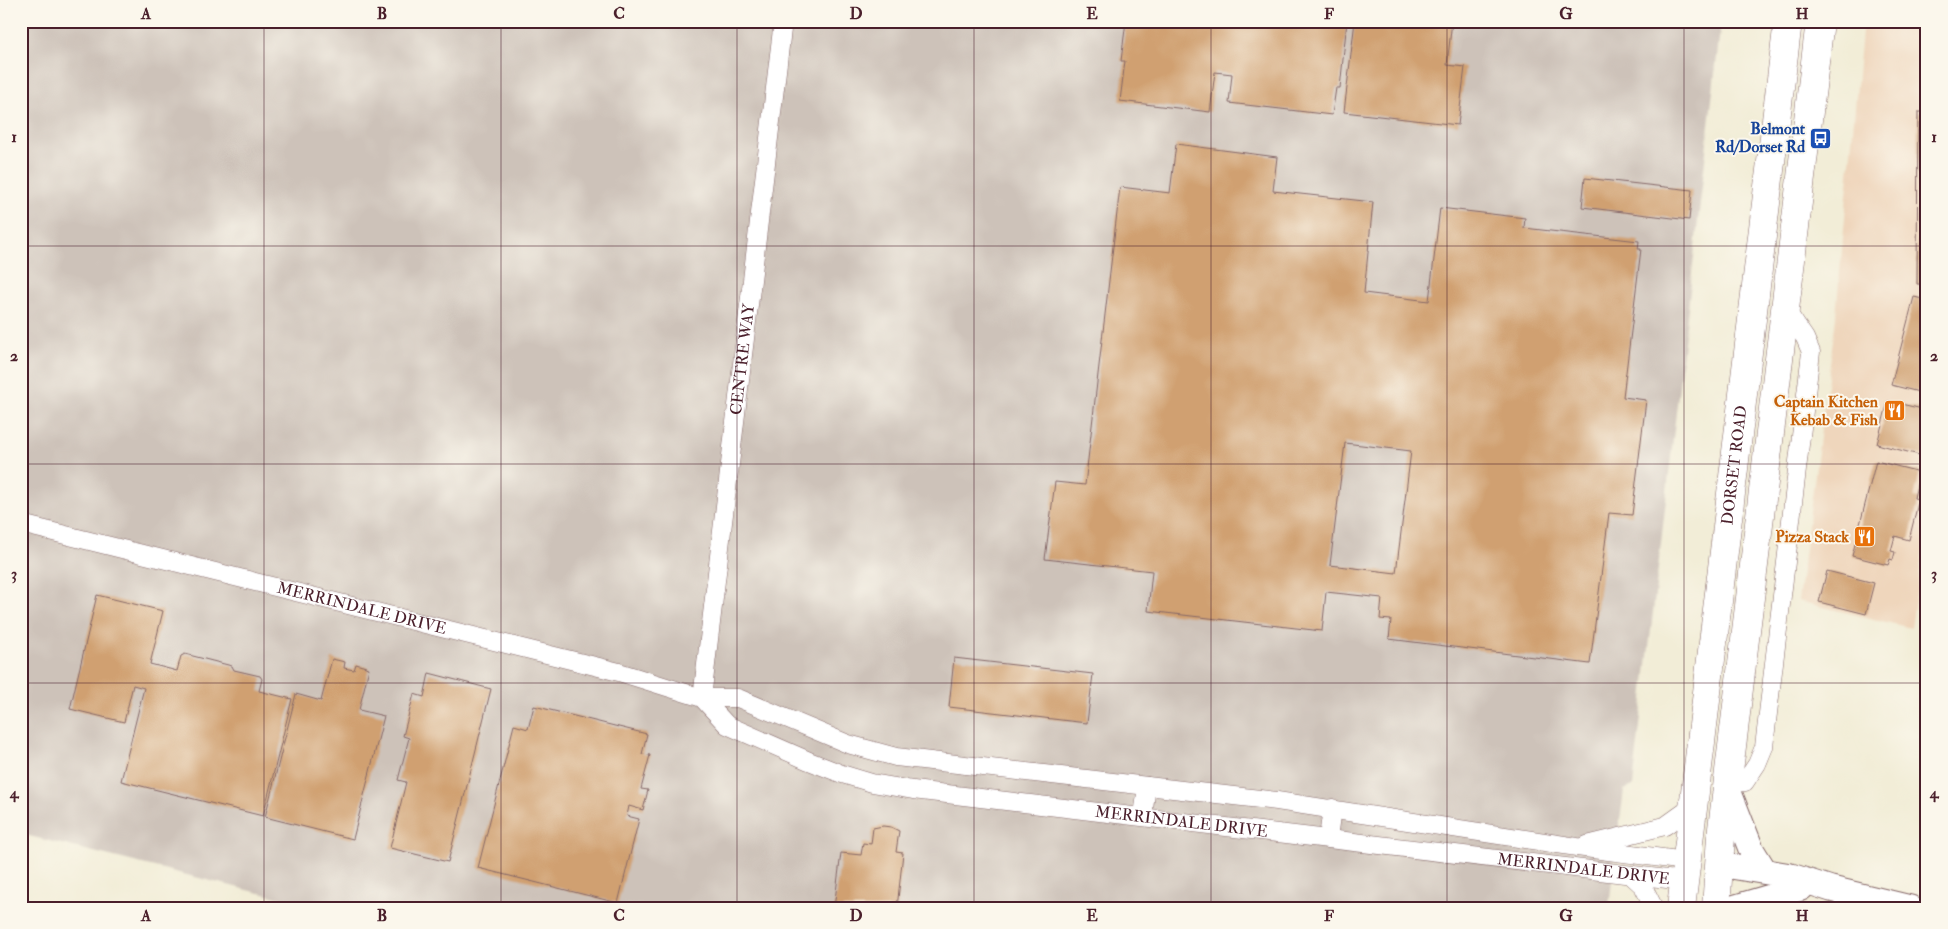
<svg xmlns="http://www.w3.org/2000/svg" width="1948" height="929" font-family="'IM FELL Double Pica',serif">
  <rect width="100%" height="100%" fill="#fbf7ec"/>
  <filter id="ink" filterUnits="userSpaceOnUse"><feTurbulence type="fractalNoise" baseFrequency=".02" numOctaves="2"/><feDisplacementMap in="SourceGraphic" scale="10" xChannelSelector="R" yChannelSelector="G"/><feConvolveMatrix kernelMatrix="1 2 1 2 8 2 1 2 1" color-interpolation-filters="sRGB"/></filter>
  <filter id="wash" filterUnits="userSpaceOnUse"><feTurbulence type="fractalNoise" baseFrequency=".0096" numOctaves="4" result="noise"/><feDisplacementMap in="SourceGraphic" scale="20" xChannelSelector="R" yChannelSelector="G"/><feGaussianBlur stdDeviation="1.12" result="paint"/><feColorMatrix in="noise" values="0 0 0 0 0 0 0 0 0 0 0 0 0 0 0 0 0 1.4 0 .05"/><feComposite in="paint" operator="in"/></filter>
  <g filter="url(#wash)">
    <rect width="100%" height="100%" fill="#f2edd7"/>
    <!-- built -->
    <path fill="#efd6bc" d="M1863,21h64v503l-16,104 -113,-27 37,-275z"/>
    <!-- industrial -->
    <path fill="#cdc2b9" d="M21,21h1700l-88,765 -9,4 -15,115 8,3h-1296l-300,-74z"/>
    <g id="blocks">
      <!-- building -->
      <g fill="#d0a071" fill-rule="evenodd">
        <path d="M1126,21h221l-7,67h-4l-4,27 -103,-12 3,-29 -17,-2 -5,40 -90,-11 5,-40h-4z"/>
        <path d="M1355,21h97l-5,44 18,2 -7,58 -114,-13z"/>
        <path d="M1918,112h9v172h-10z"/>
        <path d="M1176,144l101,13 -4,34 100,11 -9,91 65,8 11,-93 85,10 -1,10 115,13 -1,8h3l-18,148 23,3 -14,115 -23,-2 -19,151 -201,-25 2,-19 -11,-1 2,-21 -56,-6 -4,39 -174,-20 4,-40 -107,-12 10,-77 30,3 35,-298 50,6zM1345,443l66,8 -15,122 -66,-8z"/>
        <path d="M1585,178l107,12 -3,30 -107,-13z"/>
        <path d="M1914,297l13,3v94l-36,-9z"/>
        <path d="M1888,401l39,9v47l-50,-13z"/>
        <path d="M1876,461l44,11 -6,26 5,1 -10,41 -14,-4 -4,15 4,1 -2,8 -3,-1 -2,6 -36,-9z"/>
        <path d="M1827,571l47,12 -8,31 -47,-12z"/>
        <path d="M97,595l66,16 -13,53 27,7 4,-15 4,-2 47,12 2,4 26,6 2,3 -3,12 33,8 -29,117 -142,-35 23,-93 -11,-3 -9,37 -54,-13z"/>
        <path d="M954,658l139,16 -6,49 -138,-16z"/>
        <path d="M332,659l13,3 -1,6 10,2 2,-6 13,4 -10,42 25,6 -31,123 -88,-22 31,-123 25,7z"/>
        <path d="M429,673l62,16 -43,173 -58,-14 16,-66 -8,-2 11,-42 -6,-2 11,-42 10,3z"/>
        <path d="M534,706l113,28 -5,20 8,1 -9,34 7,1 -5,20 -14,-4 -2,10 12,3 -21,84 -140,-35 36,-143 14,4z"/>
        <path d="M883,826l8,1 8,4 -3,21 7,1 -6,55h-63l7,-55 20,2 2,-12 8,1 2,-16z"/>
      </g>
    </g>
  </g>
  <g filter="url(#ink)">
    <use href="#blocks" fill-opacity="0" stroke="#856767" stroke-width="1"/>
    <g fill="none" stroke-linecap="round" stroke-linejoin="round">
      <defs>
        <g id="street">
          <path id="s1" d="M21,524l598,148 83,26h36l110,46 48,13 381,44 300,46 109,14"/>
          <path id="s2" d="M702,698l25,27 82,36 33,13 30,9 41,7 771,91"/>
          <path id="s3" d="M702,698l81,-677"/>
          <path d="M1728,784l17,-2 12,-18 7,-17 47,-395 -6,-14 -19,-28"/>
          <path d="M1143,816l4,-30"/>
          <path d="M1328,838l4,-30"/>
          <path d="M1587,845l78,-19 28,-20"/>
          <path d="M1632,876l11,10 11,22"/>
        </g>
        <g id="secondary">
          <path d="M1728,790l23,59 13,21"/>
          <path d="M1719,864l72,12 40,13 79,19"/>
          <path d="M1733,908l68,-20"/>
        </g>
        <g id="primary">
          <path id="s4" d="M1681,908l107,-887"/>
          <path d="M1716,908l5,-71 99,-816"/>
        </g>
      </defs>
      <!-- street casing -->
      <use href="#street" stroke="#856767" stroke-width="19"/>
      <!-- secondary casing -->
      <use href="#secondary" stroke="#856767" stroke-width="27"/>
      <!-- primary casing -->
      <use href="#primary" stroke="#856767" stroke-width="29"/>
      <!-- street -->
      <use href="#street" stroke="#fff" stroke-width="18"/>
      <!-- secondary -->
      <use href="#secondary" stroke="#fff" stroke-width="25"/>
      <!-- primary -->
      <use href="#primary" stroke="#fff" stroke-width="28"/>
    </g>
  </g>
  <!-- grid -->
  <path fill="none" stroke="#4a1f2b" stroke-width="1" stroke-opacity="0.55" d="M264,21v887M501,21v887M737,21v887M974,21v887M1211,21v887M1447,21v887M1684,21v887M21,246h1906M21,464h1906M21,683h1906"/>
  <!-- icons -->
  <defs>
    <symbol id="bus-square" viewBox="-11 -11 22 22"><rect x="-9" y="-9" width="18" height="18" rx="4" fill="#1a4fb4" stroke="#fbf7ec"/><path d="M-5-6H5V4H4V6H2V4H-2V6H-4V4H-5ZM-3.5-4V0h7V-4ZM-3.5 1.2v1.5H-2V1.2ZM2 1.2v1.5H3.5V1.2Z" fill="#fff"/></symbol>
    <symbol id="restaurant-square" viewBox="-11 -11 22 22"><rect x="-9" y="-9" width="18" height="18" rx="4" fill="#e8710a" stroke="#fbf7ec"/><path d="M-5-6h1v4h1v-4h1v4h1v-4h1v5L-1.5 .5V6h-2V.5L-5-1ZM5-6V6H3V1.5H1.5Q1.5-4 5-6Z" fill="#fff"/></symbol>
  </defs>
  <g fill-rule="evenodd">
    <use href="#bus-square" x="1808" y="126" width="25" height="25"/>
    <use href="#restaurant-square" x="1882" y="398" width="25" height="25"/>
    <use href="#restaurant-square" x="1852" y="524" width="25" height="25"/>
  </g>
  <g text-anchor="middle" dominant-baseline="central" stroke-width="4" stroke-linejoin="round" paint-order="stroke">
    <!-- transit labels -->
    <g font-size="16" font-weight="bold" fill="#164399" stroke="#fbf7ec" text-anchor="end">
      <text x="1805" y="129">Belmont<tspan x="1805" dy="18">Rd/Dorset Rd</tspan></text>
    </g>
    <!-- street labels -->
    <g font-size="16" fill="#4a1f2b" stroke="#fbf7ec">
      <text stroke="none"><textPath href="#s3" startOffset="341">CENTRE WAY</textPath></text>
      <text stroke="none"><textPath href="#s4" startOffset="446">DORSET ROAD</textPath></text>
      <text stroke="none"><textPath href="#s1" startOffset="351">MERRINDALE DRIVE</textPath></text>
      <text stroke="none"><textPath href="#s2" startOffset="505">MERRINDALE DRIVE</textPath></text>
      <text stroke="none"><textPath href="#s2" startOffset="910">MERRINDALE DRIVE</textPath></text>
    </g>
    <!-- food labels -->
    <g font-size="16" font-weight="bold" fill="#c56008" stroke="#fbf7ec" text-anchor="end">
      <text x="1878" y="402">Captain Kitchen<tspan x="1878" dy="18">Kebab &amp; Fish</tspan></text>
      <text x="1849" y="537">Pizza Stack</text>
    </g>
  </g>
  <!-- margin -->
  <rect width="1948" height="929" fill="none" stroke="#fbf7ec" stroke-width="55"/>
  <rect x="28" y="28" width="1892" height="874" fill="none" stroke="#4a1f2b" stroke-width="2"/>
  <g font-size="16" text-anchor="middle" font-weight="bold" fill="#4a1f2b">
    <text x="146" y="19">A</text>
    <text x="382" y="19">B</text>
    <text x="619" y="19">C</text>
    <text x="856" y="19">D</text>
    <text x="1092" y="19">E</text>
    <text x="1329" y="19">F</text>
    <text x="1566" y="19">G</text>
    <text x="1802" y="19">H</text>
    <text x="14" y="142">1</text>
    <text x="1934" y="142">1</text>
    <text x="14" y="361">2</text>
    <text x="1934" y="361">2</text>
    <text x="14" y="579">3</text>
    <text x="1934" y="579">3</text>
    <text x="14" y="798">4</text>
    <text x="1934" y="798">4</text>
    <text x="146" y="921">A</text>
    <text x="382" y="921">B</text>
    <text x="619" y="921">C</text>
    <text x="856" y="921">D</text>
    <text x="1092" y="921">E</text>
    <text x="1329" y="921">F</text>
    <text x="1566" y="921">G</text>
    <text x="1802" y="921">H</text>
  </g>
</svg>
